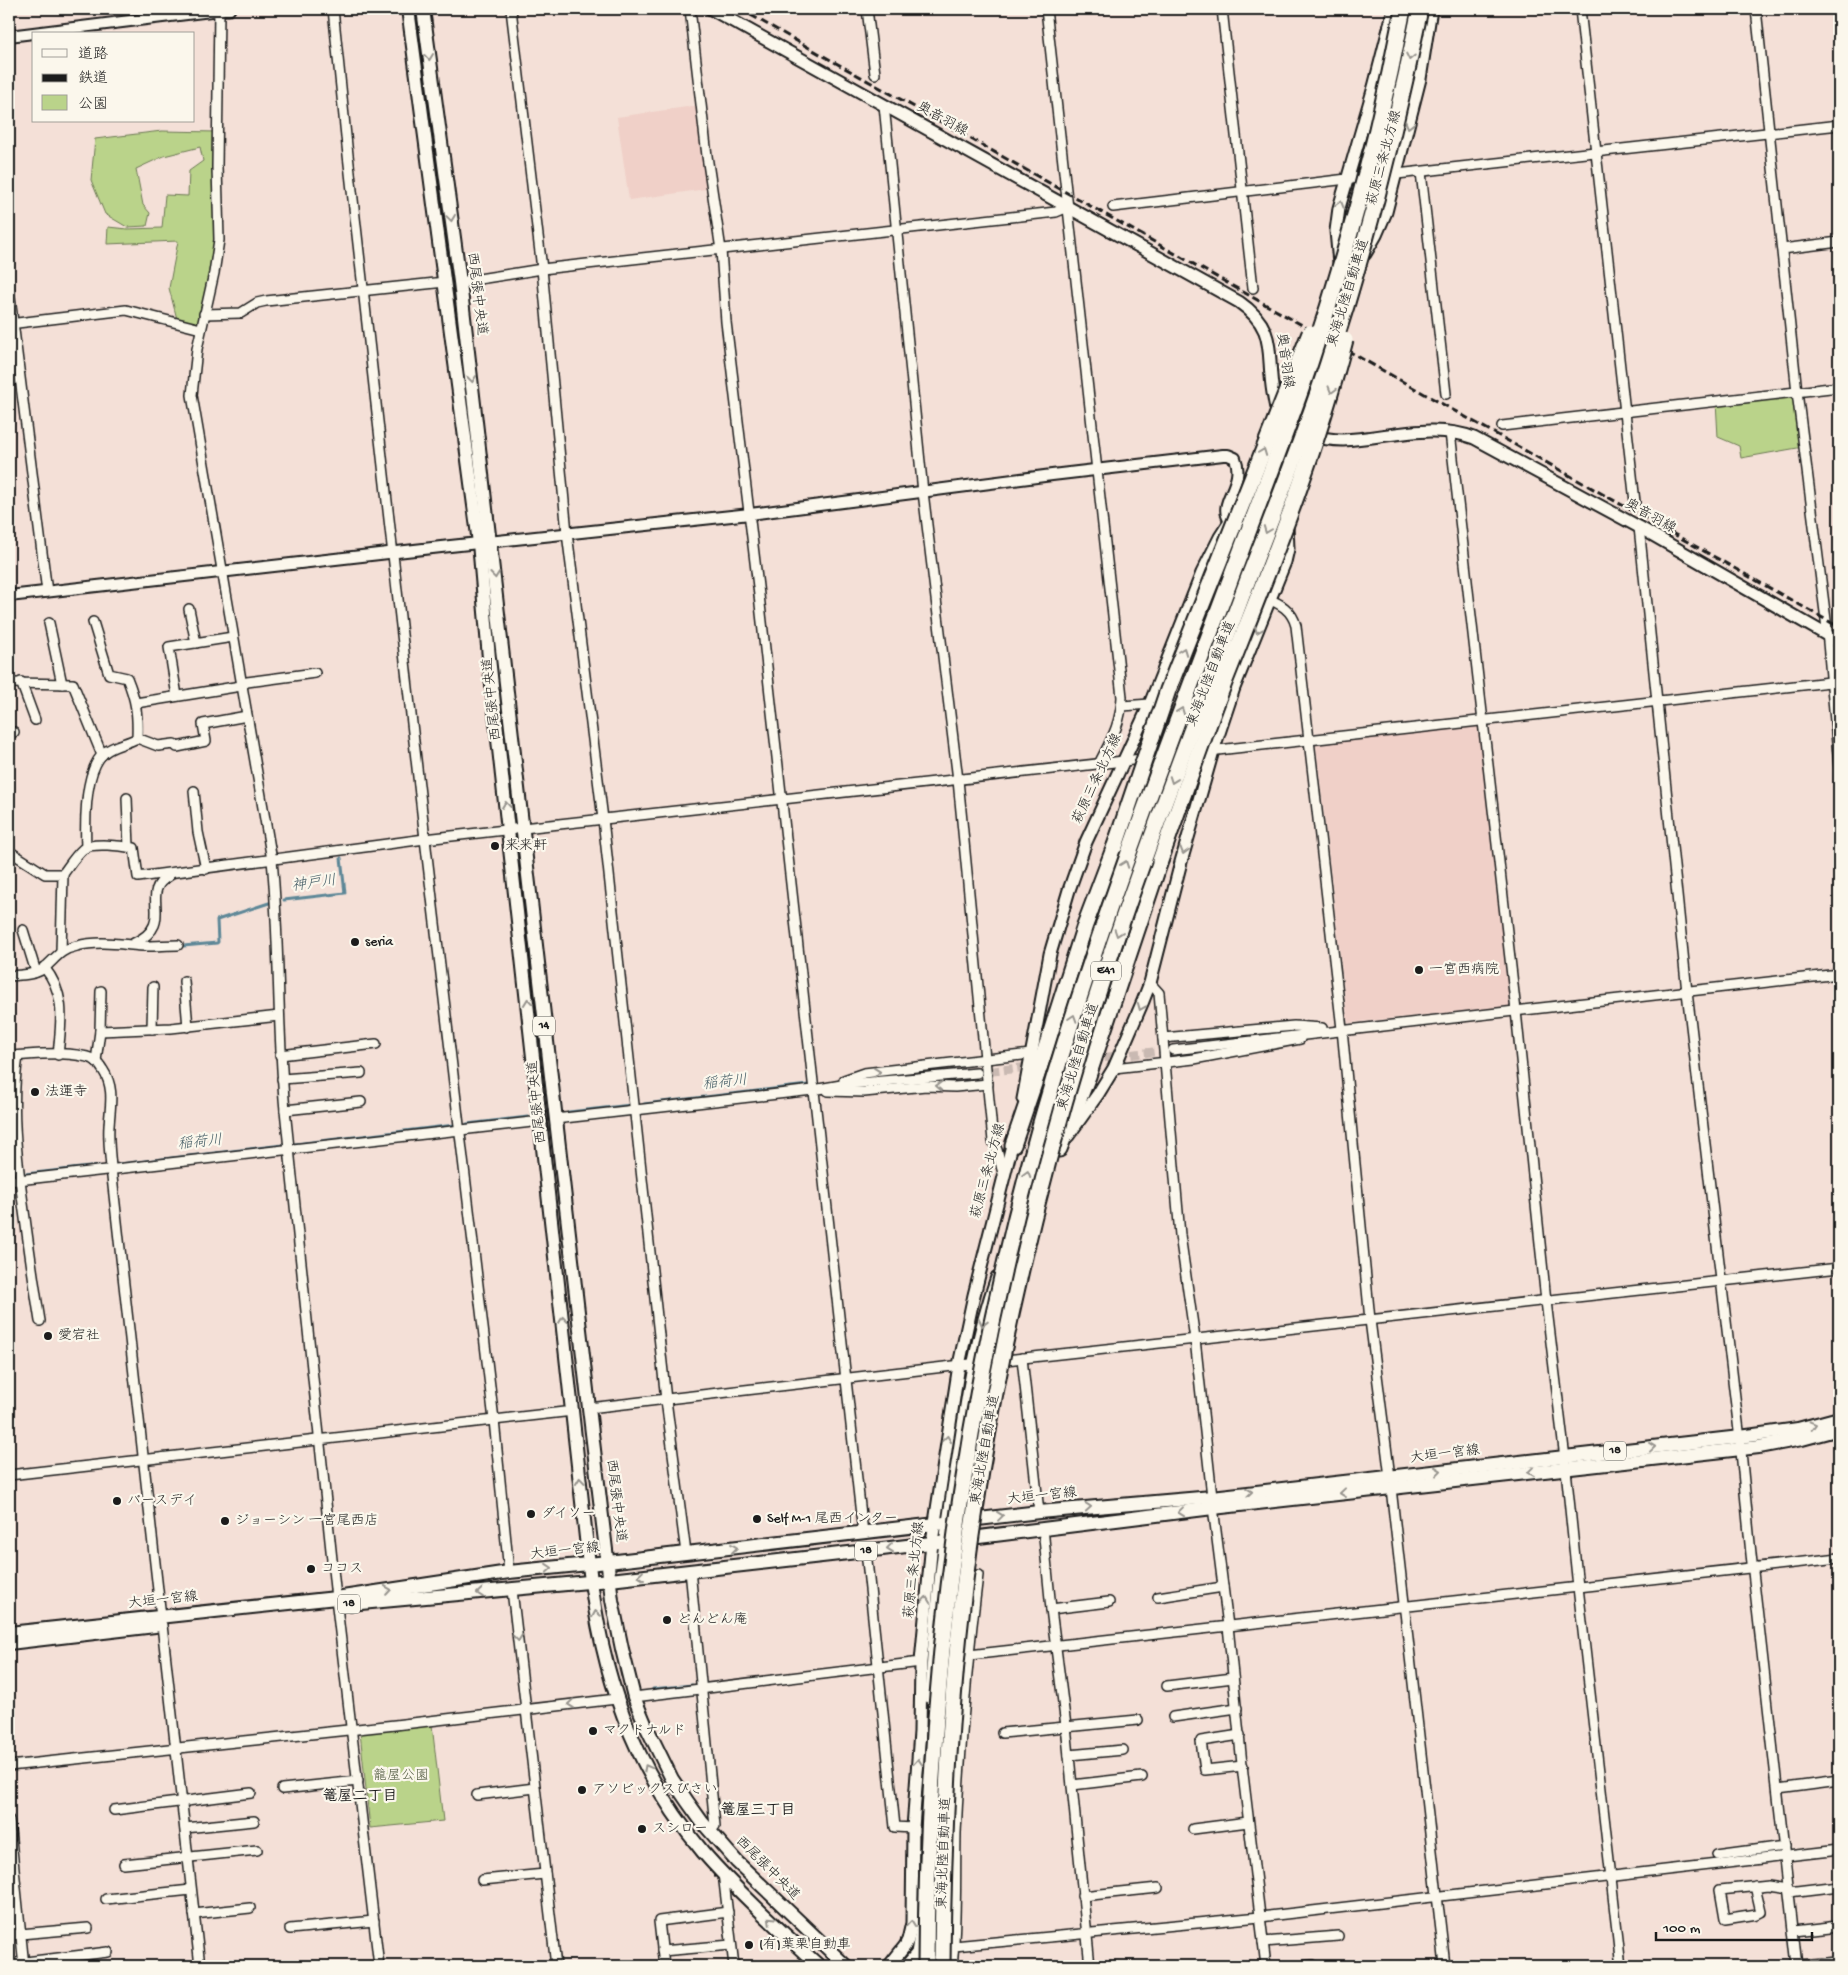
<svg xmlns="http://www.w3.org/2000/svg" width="1848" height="1975" font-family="'Gochi Hand','Klee One',sans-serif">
  <rect width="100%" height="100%" fill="#f4e0d7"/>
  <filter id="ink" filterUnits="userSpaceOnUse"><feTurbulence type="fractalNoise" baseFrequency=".02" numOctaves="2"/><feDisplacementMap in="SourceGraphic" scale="10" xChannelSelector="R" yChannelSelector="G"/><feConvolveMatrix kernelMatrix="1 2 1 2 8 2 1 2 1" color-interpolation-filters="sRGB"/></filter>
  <g filter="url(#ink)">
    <!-- built -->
    <g fill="#f0d0c8">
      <path d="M701,105l12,83 -84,12 -12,-83z"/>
      <path d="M1479,725l31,281 -162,17 -32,-278z"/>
    </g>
    <!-- green -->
    <g fill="#bad38a" stroke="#6b7853">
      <path d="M162,131l55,1 2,108 -18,89 -23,-6 -9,-35 9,-47 -71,3 1,-17 19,2 35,-1 3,-33 23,1 1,-25 14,-10 -3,-14 -36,9 -28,13 7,36 7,8 -3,13 -20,1 -22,-13 -14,-34 4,-41z"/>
      <path d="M1797,392l6,55 -62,11 -2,-12 -21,-9 -2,-36z"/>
      <path d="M432,1725l11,96 -73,7 -10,-96z"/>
    </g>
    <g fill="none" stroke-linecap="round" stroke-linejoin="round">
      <!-- stream -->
      <g stroke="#5d8797" stroke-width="3">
        <path d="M284,900l61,-7 -4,-35"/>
        <path d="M183,946l34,-3 1,-1 -1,-22 52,-17"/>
        <path d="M644,1104l164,-19"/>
        <path d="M569,1112l62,-7"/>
        <path d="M467,1124l61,-7"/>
        <path d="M295,1144l160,-19"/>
        <path d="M119,1164l164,-19"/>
        <path d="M25,1174l74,-8"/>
        <path d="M9,1176h3"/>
        <path d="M653,1689l39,-4"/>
      </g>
      <!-- minor-tunnel -->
      <g stroke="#c9b9b2" stroke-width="9" stroke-dasharray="9 4.5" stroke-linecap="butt">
        <path d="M1091,1059l79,-9"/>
        <path d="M977,1073l84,-10"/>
      </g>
      <defs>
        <g id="minor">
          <path d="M333,9l14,137 78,693 69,581 15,152"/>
          <path d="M511,9l31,260 25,264 36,286 63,581 20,153"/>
          <path d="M690,9l17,147 14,94 5,72 33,273 104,938"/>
          <path d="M867,9l8,65"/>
          <path d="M1046,9l76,688c-1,27 -11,43 -23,67"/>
          <path d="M1222,9l31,279"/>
          <path d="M1580,9l55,493"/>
          <path d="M1756,9l41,383 29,228 13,146"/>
          <path d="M219,10l-2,157 2,73 -5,33 -17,76 -5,46 80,465c8,83 5,167 13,250l51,488 43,368"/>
          <path d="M884,105l39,387 35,288 35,361 4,9 7,27"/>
          <path d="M1421,172l25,222"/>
          <path d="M1397,174l442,-49"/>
          <path d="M1113,207l234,-28"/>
          <path d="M1782,249l57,-7"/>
          <path d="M460,282l82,-13 514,-57 12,-5"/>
          <path d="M9,290l38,302"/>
          <path d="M204,314l37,-1 16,-10 9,-2 179,-19"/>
          <path d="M9,324l117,-14 75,19"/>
          <path d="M1502,426l337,-39"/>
          <path d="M1450,432l66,579 30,290 18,149 14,137 43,379"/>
          <path d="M1639,527l48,465 52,439 12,123 46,412"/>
          <path d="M1265,598c15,5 27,12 31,28l46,403 28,291 20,157"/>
          <path d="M189,609l7,34"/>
          <path d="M49,623l13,61"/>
          <path d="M21,682l14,38"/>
          <path d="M9,683l64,1 29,71"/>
          <path d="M177,696l-8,-49 64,-10"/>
          <path d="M136,703l105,-17 6,-4 68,-9"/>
          <path d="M1122,706l28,-2"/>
          <path d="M9,734l5,-2"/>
          <path d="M137,738l21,8 16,-2 3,3 29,-6 -3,-17 44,-8"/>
          <path d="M1209,751l630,-70"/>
          <path d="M194,791l4,41 8,37"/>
          <path d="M127,798l2,49"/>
          <path d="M86,848c-1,-25 -2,-78 18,-95 9,-8 23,-9 33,-15 1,-24 -1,-38 -10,-60l-18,-4 -16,-52"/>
          <path d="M9,853h3l33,21h18c6,-8 12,-18 20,-25 8,-7 40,-3 51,-1l4,29 287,-38 761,-85"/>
          <path d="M23,930l13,42"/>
          <path d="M134,943c44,-20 3,-50 35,-67"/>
          <path d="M61,952l2,-78"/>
          <path d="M44,967c23,28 17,55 14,88"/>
          <path d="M9,976c10,-1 26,-1 34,-7 13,-10 15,-19 34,-23 23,-6 47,-1 70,0 10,0 21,-1 31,-1"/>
          <path d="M184,981l4,46"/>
          <path d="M1150,983l9,10 21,242 15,104 19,176 14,111 15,148 23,192"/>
          <path d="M152,1029l1,-42"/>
          <path d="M100,1031l71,-3 108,-12"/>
          <path d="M1163,1038l131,-12 28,2"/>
          <path d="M1173,1050l666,-76"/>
          <path d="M280,1055l96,-11"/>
          <path d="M9,1056c23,-1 62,-6 84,3 5,2 7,7 10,11 12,18 7,36 6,56 -1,14 1,28 2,42l50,449"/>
          <path d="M18,1056c-8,52 -1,103 6,155 5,37 10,73 16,110"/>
          <path d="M96,1061l4,-30 1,-40"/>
          <path d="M1114,1068l80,-9 106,-20"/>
          <path d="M282,1079l79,-6"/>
          <path d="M844,1080l20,-7 167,-19"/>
          <path d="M828,1091l36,1 62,-6 29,1 33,-3"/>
          <path d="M285,1110l76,-8"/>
          <path d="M555,1119l258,-29 34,-6 130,-11"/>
          <path d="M9,1181l532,-60"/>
          <path d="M1022,1358l17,154"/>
          <path d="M997,1361l842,-93"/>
          <path d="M589,1408l390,-45"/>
          <path d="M9,1475l564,-64"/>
          <path d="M1391,1488l54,478"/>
          <path d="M1043,1528l8,81 15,117 24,240"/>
          <path d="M866,1551l29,276 18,1"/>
          <path d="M690,1570l25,256 -6,5"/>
          <path d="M512,1590l44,376"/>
          <path d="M1158,1597l65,-10"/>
          <path d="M1051,1609l58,-7"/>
          <path d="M162,1625l38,341"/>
          <path d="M969,1655l870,-97"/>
          <path d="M1167,1686l66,-8"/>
          <path d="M634,1697l287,-35"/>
          <path d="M1173,1717l64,-9"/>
          <path d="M1002,1733l136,-13"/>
          <path d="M1240,1735l-39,6 4,29 38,-4"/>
          <path d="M1069,1755l54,-5"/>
          <path d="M9,1766l386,-41 221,-26"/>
          <path d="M1072,1785l70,-8"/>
          <path d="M282,1789l76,-8"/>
          <path d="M1778,1789l61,-8"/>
          <path d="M477,1795l58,-7"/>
          <path d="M114,1810l137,-17"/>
          <path d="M9,1820l15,146"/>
          <path d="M185,1828l69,-7"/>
          <path d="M1193,1829l55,-7"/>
          <path d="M1717,1855l67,-9"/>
          <path d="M124,1864l133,-14"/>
          <path d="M723,1873l11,93"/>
          <path d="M482,1880l63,-6"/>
          <path d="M1755,1886l6,26 -4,2 -32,5 -5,-29 49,-5 20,3"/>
          <path d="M1789,1892l50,-6"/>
          <path d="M1082,1896l76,-8"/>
          <path d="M106,1899l85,-9"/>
          <path d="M194,1914l56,-6"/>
          <path d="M290,1929l84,-8"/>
          <path d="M1794,1931l45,-5"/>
          <path d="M9,1935l79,-7"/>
          <path d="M1263,1942l75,-6"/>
          <path d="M954,1946l306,-29 579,-67"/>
          <path d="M662,1951l69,-6"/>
          <path d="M9,1964l99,-12"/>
          <path d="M1797,1965l42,-3"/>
          <path d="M664,1966l-5,-45 69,-9"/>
          <path d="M952,1966c5,-44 3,-89 4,-133 4,-86 11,-173 22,-258"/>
          <path d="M1302,1966l11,-1"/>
        </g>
        <g id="tertiary">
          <path d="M9,36l210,-26"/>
          <path d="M1347,179l41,-4"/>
          <path d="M9,596l432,-49 309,-33 302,-39 171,-20h5l7,3c11,27 -19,44 -5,63"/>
        </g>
        <g id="secondary">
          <path d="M219,9h10"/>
          <path d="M711,9l528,293c39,27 27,50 34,91 2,8 2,16 6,23"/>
          <path d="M1365,254l11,-19 10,-23 34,-133 11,-70"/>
          <path d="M1339,263l-3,-32 3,-23 35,-121 20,-78"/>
          <path d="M1317,364l20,-60 11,-24"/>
          <path d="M1309,435c11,3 23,5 34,5 43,-2 91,-18 131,-2l165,89 200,115"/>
          <path d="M1287,464l7,-34 8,-23"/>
          <path d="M1023,1099l27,-145 19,-64 17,-48 64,-138 52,-131 18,-36 11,-17"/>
          <path d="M1068,1136l30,-42 16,-26 29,-67 7,-18 31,-121 32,-111 21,-63 51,-126 3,-13 -1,-24"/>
          <path d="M931,1699c2,-80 14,-161 27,-241 9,-61 18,-123 39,-181"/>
          <path d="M889,1966l16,-20 3,-6 4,-17 1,-95 7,-96 1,-70 11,-120 17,-112 10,-65 15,-70 40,-158"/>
          <path d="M906,1966l11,-13 4,-23"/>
        </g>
        <g id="primary">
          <path d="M408,9l71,534 10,115 100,907c12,108 43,202 114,287 34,39 78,79 116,114"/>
          <path d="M423,9l37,273 129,1126 23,192 10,49 12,48 12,29 26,53 15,22 15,21 35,40 109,104"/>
          <path d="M339,1605l271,-25 256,-29 347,-43 546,-61 43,-8 37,-10"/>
          <path d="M9,1633l327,-35 173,-26 99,-10 431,-50 173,-15 528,-60 58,-8 41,-11"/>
          <path d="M9,1643l146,-17"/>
        </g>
        <g id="motorway">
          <path d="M1013,1145l32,-94 40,-126 30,-79"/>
          <path d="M1059,1149l29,-73 72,-215"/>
        </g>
      </defs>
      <!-- minor casing -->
      <use href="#minor" stroke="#1c1c1c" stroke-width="12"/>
      <!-- tertiary casing -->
      <use href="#tertiary" stroke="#1c1c1c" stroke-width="14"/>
      <!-- secondary casing -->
      <use href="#secondary" stroke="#1c1c1c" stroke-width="15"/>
      <!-- primary casing -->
      <use href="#primary" stroke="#1c1c1c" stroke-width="16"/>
      <!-- motorway casing -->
      <use href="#motorway" stroke="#1c1c1c" stroke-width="19"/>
      <!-- minor -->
      <use href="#minor" stroke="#fbf7ec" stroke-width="9"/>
      <!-- tertiary -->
      <use href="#tertiary" stroke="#fbf7ec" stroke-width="10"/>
      <!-- secondary -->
      <use href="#secondary" stroke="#fbf7ec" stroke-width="11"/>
      <!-- primary -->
      <use href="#primary" stroke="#fbf7ec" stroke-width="12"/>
      <!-- motorway -->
      <use href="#motorway" stroke="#fbf7ec" stroke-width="15"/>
      <!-- rail -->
      <path stroke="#1c1c1c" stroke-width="3" stroke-dasharray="8 4" stroke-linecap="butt" d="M740,9l1099,618"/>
      <defs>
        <g id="motorway-bridge">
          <path d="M1115,846l53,-156 142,-357"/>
          <path d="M1160,861c21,-60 42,-120 64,-178 45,-114 91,-225 121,-343"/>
          <path d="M926,1966c1,-315 46,-632 142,-933 48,-152 105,-301 161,-450 27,-73 56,-146 81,-220 39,-116 70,-234 93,-354"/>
          <path d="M942,1966c1,-139 8,-278 27,-416 24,-172 62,-341 113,-507 49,-158 110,-314 168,-469 27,-70 55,-140 78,-211 38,-116 68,-234 92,-354"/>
        </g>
      </defs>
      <!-- motorway-bridge casing -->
      <use href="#motorway-bridge" stroke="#1c1c1c" stroke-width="19" stroke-linecap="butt"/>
      <!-- motorway-bridge -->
      <use href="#motorway-bridge" stroke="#fbf7ec" stroke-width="15"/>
    </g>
    <!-- one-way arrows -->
    <defs><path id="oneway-chevron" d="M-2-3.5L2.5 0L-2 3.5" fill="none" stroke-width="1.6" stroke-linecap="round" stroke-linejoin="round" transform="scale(1.25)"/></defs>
    <g stroke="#97948e">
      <use href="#oneway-chevron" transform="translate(429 57) rotate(83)"/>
      <use href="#oneway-chevron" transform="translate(1410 57) rotate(102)"/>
      <use href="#oneway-chevron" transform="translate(1409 125) rotate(104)"/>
      <use href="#oneway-chevron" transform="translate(1340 204) rotate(-75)"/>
      <use href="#oneway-chevron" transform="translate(451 218) rotate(82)"/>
      <use href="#oneway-chevron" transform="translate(472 379) rotate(83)"/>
      <use href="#oneway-chevron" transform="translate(1332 390) rotate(106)"/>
      <use href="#oneway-chevron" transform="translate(1263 452) rotate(-69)"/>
      <use href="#oneway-chevron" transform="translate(1267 530) rotate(111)"/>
      <use href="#oneway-chevron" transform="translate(495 575) rotate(84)"/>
      <use href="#oneway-chevron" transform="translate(1258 630) rotate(112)"/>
      <use href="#oneway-chevron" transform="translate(1183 651) rotate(-69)"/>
      <use href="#oneway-chevron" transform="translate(1181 711) rotate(-70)"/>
      <use href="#oneway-chevron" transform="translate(1173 780) rotate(110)"/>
      <use href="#oneway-chevron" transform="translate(506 805) rotate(-96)"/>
      <use href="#oneway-chevron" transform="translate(1184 851) rotate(106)"/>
      <use href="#oneway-chevron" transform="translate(1125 864) rotate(-70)"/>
      <use href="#oneway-chevron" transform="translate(1118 933) rotate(109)"/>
      <use href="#oneway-chevron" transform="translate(528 1002) rotate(-96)"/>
      <use href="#oneway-chevron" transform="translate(1141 1007) rotate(112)"/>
      <use href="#oneway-chevron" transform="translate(1073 1018) rotate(-72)"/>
      <use href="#oneway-chevron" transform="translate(877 1072) rotate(-6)"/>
      <use href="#oneway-chevron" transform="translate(939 1086) rotate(-177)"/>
      <use href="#oneway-chevron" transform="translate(1027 1174) rotate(-75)"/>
      <use href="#oneway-chevron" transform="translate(563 1320) rotate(-96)"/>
      <use href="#oneway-chevron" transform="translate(983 1323) rotate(104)"/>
      <use href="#oneway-chevron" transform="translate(1813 1425) rotate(-15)"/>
      <use href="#oneway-chevron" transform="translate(947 1439) rotate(-82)"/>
      <use href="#oneway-chevron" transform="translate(1652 1447) rotate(-6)"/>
      <use href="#oneway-chevron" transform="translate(1438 1471) rotate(-7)"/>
      <use href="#oneway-chevron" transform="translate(1531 1472) rotate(173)"/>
      <use href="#oneway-chevron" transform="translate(580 1481) rotate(-96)"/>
      <use href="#oneway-chevron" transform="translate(1249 1492) rotate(-6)"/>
      <use href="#oneway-chevron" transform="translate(1343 1493) rotate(174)"/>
      <use href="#oneway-chevron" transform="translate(1088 1507) rotate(-5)"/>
      <use href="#oneway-chevron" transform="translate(1181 1512) rotate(173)"/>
      <use href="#oneway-chevron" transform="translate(1000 1516) rotate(-7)"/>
      <use href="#oneway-chevron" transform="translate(734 1548) rotate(-6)"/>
      <use href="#oneway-chevron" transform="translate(890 1548) rotate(173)"/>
      <use href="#oneway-chevron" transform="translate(549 1568) rotate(-5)"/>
      <use href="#oneway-chevron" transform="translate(641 1576) rotate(173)"/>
      <use href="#oneway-chevron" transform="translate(388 1590) rotate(-8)"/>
      <use href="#oneway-chevron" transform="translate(480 1593) rotate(175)"/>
      <use href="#oneway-chevron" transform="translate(926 1600) rotate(-84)"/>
      <use href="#oneway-chevron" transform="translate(596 1614) rotate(-100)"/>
      <use href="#oneway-chevron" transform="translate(518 1638) rotate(83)"/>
      <use href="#oneway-chevron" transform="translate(571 1704) rotate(174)"/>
      <use href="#oneway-chevron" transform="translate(918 1762) rotate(-86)"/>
      <use href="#oneway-chevron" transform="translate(647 1768) rotate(-118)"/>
      <use href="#oneway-chevron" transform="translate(771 1920) rotate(-136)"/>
      <use href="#oneway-chevron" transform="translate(911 1924) rotate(-84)"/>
    </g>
  </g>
  <!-- markers -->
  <g fill="#1c1c1c" stroke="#fbf7ec" stroke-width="2">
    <circle cx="495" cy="846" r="5"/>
    <circle cx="355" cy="942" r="5"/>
    <circle cx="1419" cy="970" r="5"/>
    <circle cx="35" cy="1092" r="5"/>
    <circle cx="48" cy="1336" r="5"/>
    <circle cx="117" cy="1501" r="5"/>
    <circle cx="531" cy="1514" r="5"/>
    <circle cx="757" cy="1519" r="5"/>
    <circle cx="225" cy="1521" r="5"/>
    <circle cx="311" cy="1569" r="5"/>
    <circle cx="667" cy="1620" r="5"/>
    <circle cx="593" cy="1731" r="5"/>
    <circle cx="582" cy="1790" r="5"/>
    <circle cx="642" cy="1829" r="5"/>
    <circle cx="749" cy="1945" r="5"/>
  </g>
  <g text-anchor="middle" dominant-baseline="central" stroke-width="4.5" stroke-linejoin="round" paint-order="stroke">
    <!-- shield labels -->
    <g fill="#fbf7ec" stroke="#5f5e5a" stroke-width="1">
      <rect x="1091" y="961.5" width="30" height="19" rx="4"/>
      <rect x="533" y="1016.5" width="22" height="19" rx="4"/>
      <rect x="1604" y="1441.5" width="22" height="19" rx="4"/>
      <rect x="855" y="1541.5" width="22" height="19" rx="4"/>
      <rect x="338" y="1594.5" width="22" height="19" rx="4"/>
    </g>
    <g font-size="12" font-weight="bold" fill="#1c1c1c">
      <text x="1106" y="971">E41</text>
      <text x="544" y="1026">14</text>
      <text x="1615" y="1451">18</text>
      <text x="866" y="1551">18</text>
      <text x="349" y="1604">18</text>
    </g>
    <!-- street labels -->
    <g font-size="14" fill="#1c1c1c" stroke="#fbf7ec">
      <text transform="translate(942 120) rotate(29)">奥音羽線</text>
      <text transform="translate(1385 158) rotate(-75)">萩原三条北方線</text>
      <text transform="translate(1349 293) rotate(-73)">東海北陸自動車道</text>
      <text transform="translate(476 294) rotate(83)">西尾張中央道</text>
      <text transform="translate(1284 361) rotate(82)">奥音羽線</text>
      <text transform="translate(1650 517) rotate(29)">奥音羽線</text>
      <text transform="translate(1212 674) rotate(-69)">東海北陸自動車道</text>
      <text transform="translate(493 699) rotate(-96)">西尾張中央道</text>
      <text transform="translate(1098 779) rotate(-65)">萩原三条北方線</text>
      <text transform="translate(1079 1057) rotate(-73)">東海北陸自動車道</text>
      <text transform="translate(538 1102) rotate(-96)">西尾張中央道</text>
      <text transform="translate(989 1171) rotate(-75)">萩原三条北方線</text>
      <text transform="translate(986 1450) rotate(-80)">東海北陸自動車道</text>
      <text transform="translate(1445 1455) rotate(-7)">大垣一宮線</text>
      <text transform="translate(1042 1497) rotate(-6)">大垣一宮線</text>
      <text transform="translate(615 1501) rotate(83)">西尾張中央道</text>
      <text transform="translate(565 1552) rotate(-6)">大垣一宮線</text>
      <text transform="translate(915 1570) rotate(-84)">萩原三条北方線</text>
      <text transform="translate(163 1601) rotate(-6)">大垣一宮線</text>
      <text transform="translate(945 1853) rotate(-88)">東海北陸自動車道</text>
      <text transform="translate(767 1869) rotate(45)">西尾張中央道</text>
    </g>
    <!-- poi labels -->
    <g font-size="14" fill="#1c1c1c" stroke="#fbf7ec" text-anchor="start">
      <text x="505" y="846">来来軒</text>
      <text x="365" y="942">seria</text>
      <text x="1429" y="970">一宮西病院</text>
      <text x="45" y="1092">法運寺</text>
      <text x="58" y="1336">愛宕社</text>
      <text x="127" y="1501">バースデイ</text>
      <text x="541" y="1514">ダイソー</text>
      <text x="767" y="1519">Self M-1 尾西インター</text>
      <text x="235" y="1521">ジョーシン 一宮尾西店</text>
      <text x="321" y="1569">ココス</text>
      <text x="677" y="1620">どんどん庵</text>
      <text x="603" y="1731">マクドナルド</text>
      <text x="592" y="1790">アソビックスびさい</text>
      <text x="652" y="1829">スシロー</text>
      <text x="759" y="1945">(有)葉栗自動車</text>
    </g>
    <!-- park labels -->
    <g font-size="14" fill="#535c42" stroke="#fbf7ec">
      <text x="401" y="1776">籠屋公園</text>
    </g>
    <!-- water labels -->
    <g font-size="15" font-style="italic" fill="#425b64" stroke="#fbf7ec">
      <text transform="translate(314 884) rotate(-8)">神戸川</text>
      <text transform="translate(725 1083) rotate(-6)">稲荷川</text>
      <text transform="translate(200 1143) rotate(-6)">稲荷川</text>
    </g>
    <!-- neighbourhood labels -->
    <g font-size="15" font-weight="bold" fill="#1c1c1c" stroke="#fbf7ec">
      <text x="360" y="1797">篭屋二丁目</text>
      <text x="758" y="1811">篭屋三丁目</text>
    </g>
  </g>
  <!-- margin -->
  <rect width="1848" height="1975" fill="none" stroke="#fbf7ec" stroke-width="30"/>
  <rect x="15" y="15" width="1818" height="1945" fill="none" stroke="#1c1c1c" stroke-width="2" filter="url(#ink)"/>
  <!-- legend -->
  <rect x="32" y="32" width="162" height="90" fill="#fbf7ec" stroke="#a29f99"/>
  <rect x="42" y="49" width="25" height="8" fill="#fbf7ec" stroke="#a29f99"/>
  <text x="78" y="58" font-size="15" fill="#1c1c1c">道路</text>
  <rect x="42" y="74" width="25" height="8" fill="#1c1c1c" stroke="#a29f99"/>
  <text x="78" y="82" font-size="15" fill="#1c1c1c">鉄道</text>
  <rect x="42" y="95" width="25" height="15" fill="#bad38a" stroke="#a29f99"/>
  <text x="78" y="108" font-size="15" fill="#1c1c1c">公園</text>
  <!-- scale -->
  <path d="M1656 1932v8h156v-8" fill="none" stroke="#1c1c1c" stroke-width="2.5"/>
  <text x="1663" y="1932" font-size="15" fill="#1c1c1c" stroke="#fbf7ec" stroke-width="4" paint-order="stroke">100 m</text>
</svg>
